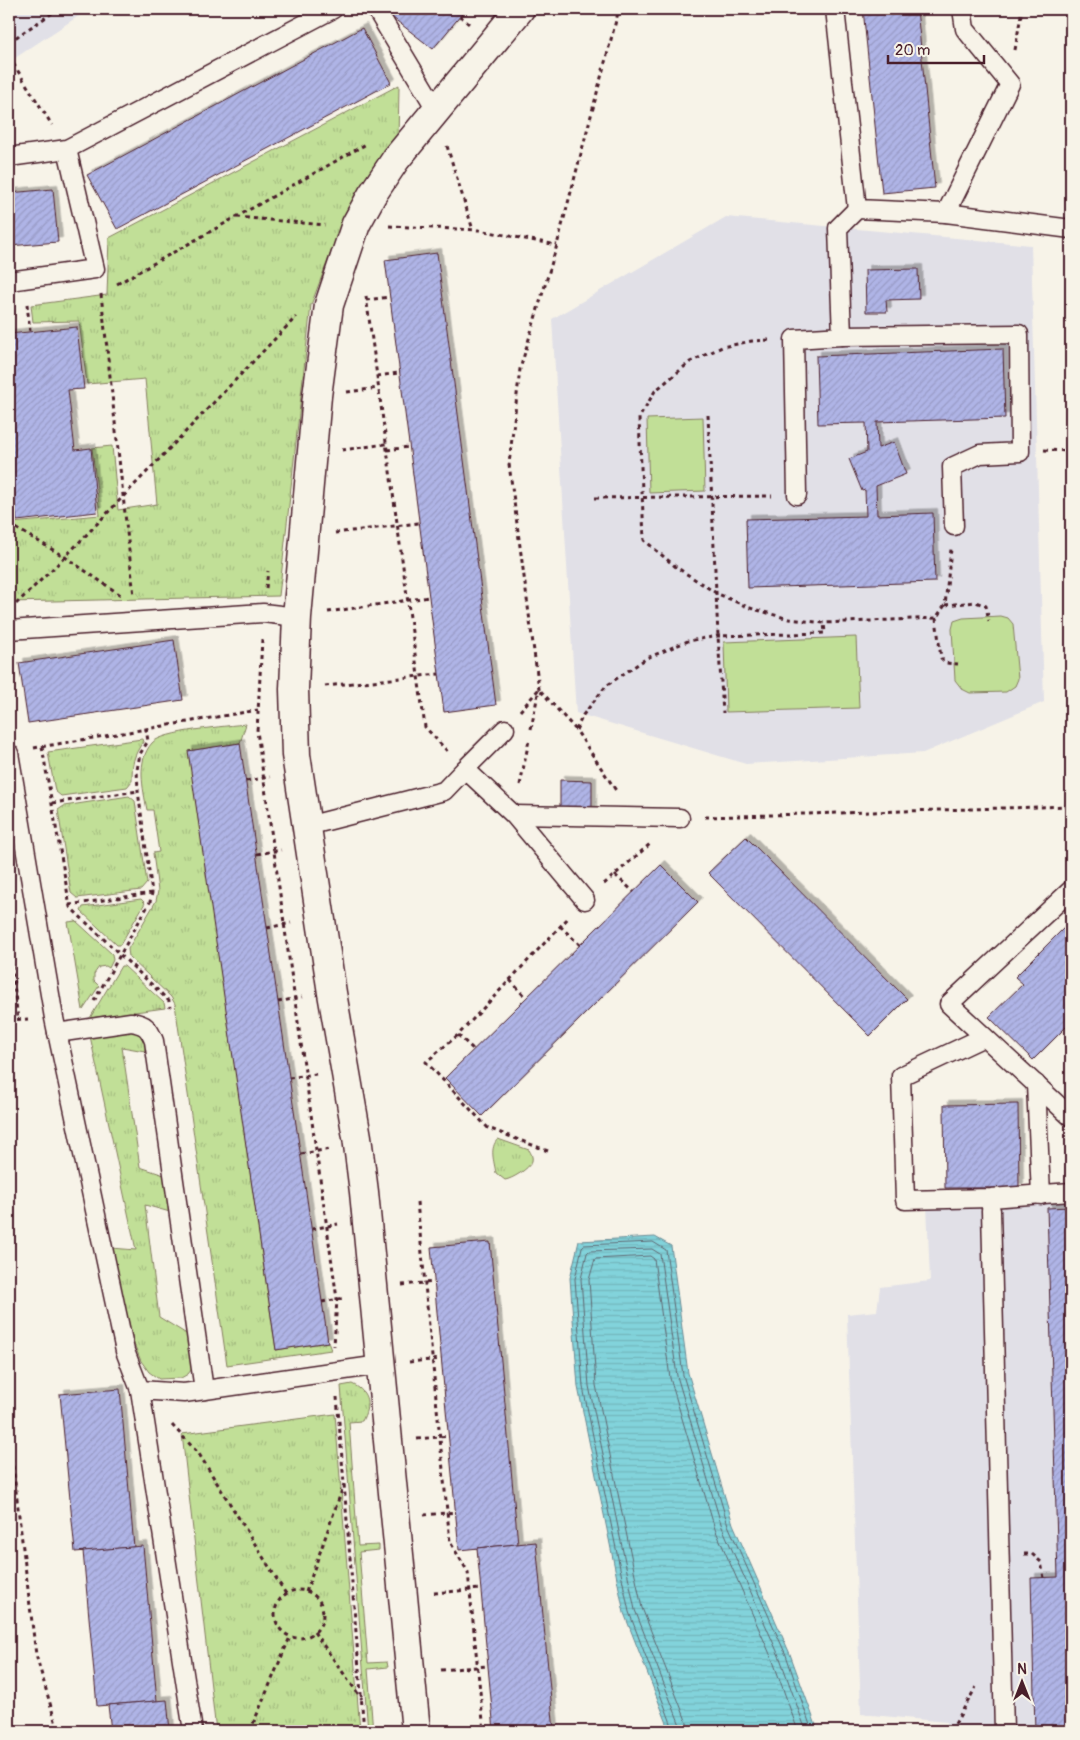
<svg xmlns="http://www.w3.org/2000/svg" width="1080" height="1740" font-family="Pangolin,sans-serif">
  <defs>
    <pattern id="grass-tufts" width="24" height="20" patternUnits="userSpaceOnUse" patternTransform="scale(1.25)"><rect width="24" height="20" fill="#c1df97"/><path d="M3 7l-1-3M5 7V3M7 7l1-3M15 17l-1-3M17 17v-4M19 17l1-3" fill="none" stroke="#a7bf82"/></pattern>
    <pattern id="water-rules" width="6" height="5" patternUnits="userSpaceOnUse" patternTransform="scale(1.25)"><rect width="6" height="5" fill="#82d3db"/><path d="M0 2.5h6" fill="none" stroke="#72b5bc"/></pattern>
    <pattern id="building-hatch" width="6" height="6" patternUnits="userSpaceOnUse" patternTransform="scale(1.25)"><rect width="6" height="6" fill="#afb4e6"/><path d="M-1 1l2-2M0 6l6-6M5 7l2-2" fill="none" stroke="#989ac5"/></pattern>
    <filter id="shadow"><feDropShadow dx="4.5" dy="-4.5" stdDeviation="0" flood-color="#0004"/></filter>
  </defs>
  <rect width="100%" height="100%" fill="#f7f3e8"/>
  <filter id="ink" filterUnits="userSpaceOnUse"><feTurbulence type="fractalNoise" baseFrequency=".02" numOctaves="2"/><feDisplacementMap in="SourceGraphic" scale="10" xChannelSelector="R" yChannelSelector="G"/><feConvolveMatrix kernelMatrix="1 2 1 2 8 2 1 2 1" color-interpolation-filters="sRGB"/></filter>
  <g filter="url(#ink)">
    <!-- built -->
    <g fill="#e1e0e7">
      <path d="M9,9h80l-80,53z"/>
      <path d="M726,217l305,28 13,457 -121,51 -177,11 -170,-51 -24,-394z"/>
      <path d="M1071,1198v533h-123l-1,-9 -86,-8 -14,-400 30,-3 3,-24 50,-6 -3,-76z"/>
    </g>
    <!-- grass -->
    <g fill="url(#grass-tufts)" stroke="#867f61">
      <path d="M399,85l-1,58 -50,64 -37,98 -32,291 -270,6v-111l3,32 88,-8 -8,-67 20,-2 6,64 39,-6 -12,-125 -58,5 -8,-63 -46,1 -2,-17 76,-10 2,-57z"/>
      <path d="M246,724l-6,19 -51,8 87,599 52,-8 3,8 -104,15 -52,-361 -4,-7 -42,-40 -1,-8 28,-48 2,-10 -5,-38 6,-1 -6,-42h-6c-4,-22 -11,-49 5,-67 10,-12 76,-17 94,-19z"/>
      <path d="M142,739l1,3c-10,14 -11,22 -11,39l-5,6 -66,9 -6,-5 -7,-39z"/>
      <path d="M129,796l6,5 12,82 -6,7 -64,8 -6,-5 -13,-83 6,-4z"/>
      <path d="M141,899l4,4 -25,42h-3l-36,-34 2,-4z"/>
      <path d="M76,921l36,33 1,6 -4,8 -3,-2 -7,1 -5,7v7l5,5 -16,24 -15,-88z"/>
      <path d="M121,966h3l40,37 1,5 -75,10z"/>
      <path d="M132,1030c12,3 14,9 13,21l-23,-4 18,120 24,8 6,37 -25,-7 14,112 26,16 5,5 2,31 -4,5 -7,4 -22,1 -10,-7 -8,-11 -7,-17 -23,-96 25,2 -46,-214z"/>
      <path d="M498,1139l31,11c2,3 4,7 3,11 -3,8 -20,18 -27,19l-9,-7c-2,-12 -7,-25 2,-34z"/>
      <path d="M352,1384c18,8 18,22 10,37l-13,1 9,124 21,-1v5l-20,2 9,111 19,-1 1,5 -20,2 5,62h-5l-27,-345z"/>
      <path d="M335,1414l25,317h-144l-34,-297z"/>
    </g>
    <!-- green -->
    <g fill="#c1df97" stroke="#867f61">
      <path d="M703,417l2,74 -56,2 -2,-74z"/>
      <path d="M1001,616l7,2 5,6 5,55 -3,7 -9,6 -36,1 -8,-4 -7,-9 -3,-51 2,-8 9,-3z"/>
      <path d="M856,637l3,71 -133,4 -2,-70z"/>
    </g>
    <!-- water -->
    <path fill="url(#water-rules)" stroke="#6c8b95" d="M655,1237l16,9 17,127 45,151 57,130 28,77h-148l-46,-118 -46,-226 -8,-109 9,-37z"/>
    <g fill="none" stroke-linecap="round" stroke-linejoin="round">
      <!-- shore -->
      <g stroke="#606771" stroke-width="1">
        <path d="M674,1731l-45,-119 -46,-225 -8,-108 7,-32 2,-2 69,-3 13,8 17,125 45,150 58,130 26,76"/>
        <path d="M680,1731v-6l-45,-115 -46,-224 -8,-107 6,-26 2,-2 63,-2 8,5 17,122 45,151 58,131 26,73"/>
        <path d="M688,1731l-1,-8 -45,-115 -30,-143 -16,-80 -7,-105 6,-21 55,-3 4,3 16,119 45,151 58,132 25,70"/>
      </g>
    </g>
    <!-- building -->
    <g fill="url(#building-hatch)" stroke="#4a1f2b" filter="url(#shadow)">
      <path d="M386,9h80l-33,40 -49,-38z"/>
      <path d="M863,9h54l18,179 -53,5z"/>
      <path d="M362,28l29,55 -274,146 -30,-54z"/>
      <path d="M53,189l5,53 -49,4v-53z"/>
      <path d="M437,253l59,452 -52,7 -59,-452z"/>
      <path d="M918,269l1,30 -33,1 1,12h-21l-1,-42z"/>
      <path d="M77,327l7,62 -16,1 7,60 16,-2 6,64 -80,9 -7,-60 -1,1v-128z"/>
      <path d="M1003,349l2,69 -128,4 1,26 16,-6 12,32 -30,12 1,29 56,-2 2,69 -187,6 -2,-69 120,-3 -1,-26 -3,1 -13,-32 18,-7 -1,-29 -48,1 -2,-68z"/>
      <path d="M174,640l9,60 -155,23 -9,-60z"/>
      <path d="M240,743l88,599 -52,8 -88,-599z"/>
      <path d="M560,780l32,1v30l-32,-1z"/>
      <path d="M746,837l161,162 -37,37 -162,-163z"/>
      <path d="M661,865l37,37 -216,214 -37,-38z"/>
      <path d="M1071,921v101l-38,38 -44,-43 34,-33 -8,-7z"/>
      <path d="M1018,1104l1,84h-74l-1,-83z"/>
      <path d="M1071,1207v524h-36l-4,-153 27,-1 -11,-369z"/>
      <path d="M490,1242l28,302 -59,6 -28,-303z"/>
      <path d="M120,1389l14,158 -59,5 -15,-158z"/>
      <path d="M536,1542l18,189h-60l-17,-183z"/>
      <path d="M143,1546l14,155 -60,5 -14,-155z"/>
      <path d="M167,1700l3,31h-59l-3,-26z"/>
    </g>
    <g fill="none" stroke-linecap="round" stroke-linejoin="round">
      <defs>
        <g id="lane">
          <path d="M376,9l60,100"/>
          <path d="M835,9l22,200 89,4 125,16"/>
          <path d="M9,157l58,-8 266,-140"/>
          <path d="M946,213l64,-129 -45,-55 -3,-20"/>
          <path d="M9,281l86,-12 -28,-120"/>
          <path d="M842,336l-4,-108 19,-19"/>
          <path d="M797,495l-3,-156 48,-3 177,-2 1,118 -40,2 -28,13 2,59"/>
          <path d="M9,630l254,-17 34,4"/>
          <path d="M9,753l45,265 71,333 15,39"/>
          <path d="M465,769l40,-40"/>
          <path d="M514,815l166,3"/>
          <path d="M307,826l137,-35 21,-22 49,46 71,85"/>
          <path d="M1071,890l-122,114 122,113"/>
          <path d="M57,1033l74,-11c14,2 18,6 23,19l50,349"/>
          <path d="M984,1037l-83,39 4,124 86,-2 80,-6"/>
          <path d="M1036,1084l5,111"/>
          <path d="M991,1210l13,521"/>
          <path d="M193,1731l-53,-341 44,3 196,-28"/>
        </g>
        <path id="street" d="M416,1731l-52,-539 -7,-55 -25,-144 -36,-238 -2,-66 3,-72 20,-221 12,-91 27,-81 16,-29 24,-36 124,-150"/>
      </defs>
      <!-- lane casing -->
      <use href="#lane" stroke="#4a1f2b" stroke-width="21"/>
      <!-- street casing -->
      <use href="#street" stroke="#4a1f2b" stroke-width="31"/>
      <!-- path -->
      <g stroke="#4a1f2b" stroke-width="3" stroke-dasharray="4 4" stroke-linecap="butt">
        <path d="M460,16l9,8"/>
        <path d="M9,42l49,-33"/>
        <path d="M1015,50l7,-41"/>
        <path d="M9,57l43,68"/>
        <path d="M447,146l26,84"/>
        <path d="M237,217l88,8"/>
        <path d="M389,226l90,4 78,15"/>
        <path d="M117,284l251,-141"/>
        <path d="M101,294l33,302"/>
        <path d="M366,296l59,431 23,25"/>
        <path d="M366,300l24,-3"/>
        <path d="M27,304l3,27"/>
        <path d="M769,340l-17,1 -30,6 -32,15 -35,29 -16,27 5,122 32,27 40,26 34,15 39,11 35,4 112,-5 9,-13 6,-56"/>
        <path d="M377,376l22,-3"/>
        <path d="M347,392l31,-4"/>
        <path d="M708,415l10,221 5,77"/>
        <path d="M342,450l44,-6"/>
        <path d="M387,450l22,-3"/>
        <path d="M1044,450l27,1"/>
        <path d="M9,481l3,-1"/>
        <path d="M595,498l177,-2"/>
        <path d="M9,524l56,33 57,39"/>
        <path d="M335,533l84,-10"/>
        <path d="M266,588l2,-17"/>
        <path d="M16,604l49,-47 231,-240"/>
        <path d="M945,605l31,-3 10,4 3,15"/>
        <path d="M328,612l101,-15"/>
        <path d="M936,618l5,40 5,5 12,1"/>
        <path d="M262,639l-5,92 80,568 -3,47"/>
        <path d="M325,686l114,-12"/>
        <path d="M520,711l19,-22 37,41 41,62"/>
        <path d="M531,729l8,-40 -30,-225 11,-95 37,-124 62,-236"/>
        <path d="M576,730l7,-15 23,-29 41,-28 41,-17 30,-5 107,-3 -1,-10"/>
        <path d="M42,747l28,160 99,94 1,7"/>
        <path d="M34,748l224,-38"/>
        <path d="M246,781l24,-4"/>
        <path d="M520,785l9,-45"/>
        <path d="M52,803l86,-12"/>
        <path d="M705,817l366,-11"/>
        <path d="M257,854l24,-4"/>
        <path d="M615,875l19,17"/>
        <path d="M604,884l46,-40"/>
        <path d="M69,905l83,-12"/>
        <path d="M560,926l20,19"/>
        <path d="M267,928l24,-5"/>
        <path d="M9,941l9,79"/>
        <path d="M510,980l16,18"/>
        <path d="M94,1001l56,-99 2,-9 -14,-102 -1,-21 3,-16 8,-13 -2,-12"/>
        <path d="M278,1002l24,-5"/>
        <path d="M9,1020l19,-1"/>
        <path d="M458,1035l16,15"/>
        <path d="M289,1078l27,-4"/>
        <path d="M548,1151l-60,-23 -62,-66 32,-27 111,-118"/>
        <path d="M301,1154l29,-5"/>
        <path d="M417,1202l33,340 18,30 16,159"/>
        <path d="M312,1229l26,-5"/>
        <path d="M402,1285l32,-3"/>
        <path d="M322,1302l23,-4"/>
        <path d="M409,1362l32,-3"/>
        <path d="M337,1397l27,334"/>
        <path d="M172,1425l27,29 87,140"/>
        <path d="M9,1434l27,221 22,76"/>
        <path d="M417,1439l32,-3"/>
        <path d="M424,1515l32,-3"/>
        <path d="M1024,1554h8l9,8 3,16"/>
        <circle cx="299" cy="1614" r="24"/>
        <path d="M306,1592l38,-108"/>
        <path d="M434,1593l47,-4"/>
        <path d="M314,1632l48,67"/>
        <path d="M441,1670l47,-4"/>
        <path d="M250,1731l40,-94"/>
        <path d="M951,1731l25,-44"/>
      </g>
      <!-- lane -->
      <use href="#lane" stroke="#f7f3e8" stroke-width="18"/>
      <!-- street -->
      <use href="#street" stroke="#f7f3e8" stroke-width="28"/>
    </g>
  </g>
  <!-- margin -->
  <rect width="1080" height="1740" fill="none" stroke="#f7f3e8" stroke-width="30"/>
  <rect x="15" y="15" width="1050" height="1710" fill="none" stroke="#4a1f2b" stroke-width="2" filter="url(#ink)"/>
  <!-- north arrow -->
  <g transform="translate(1022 1682)" stroke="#f7f3e8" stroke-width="4" paint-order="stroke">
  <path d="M0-4L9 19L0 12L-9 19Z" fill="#4a1f2b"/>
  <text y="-8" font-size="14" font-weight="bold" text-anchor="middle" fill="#4a1f2b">N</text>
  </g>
  <!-- scale -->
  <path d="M888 55v8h96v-8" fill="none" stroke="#4a1f2b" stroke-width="2.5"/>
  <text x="895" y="55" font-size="15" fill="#4a1f2b" stroke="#f7f3e8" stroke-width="4" paint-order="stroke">20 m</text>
</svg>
